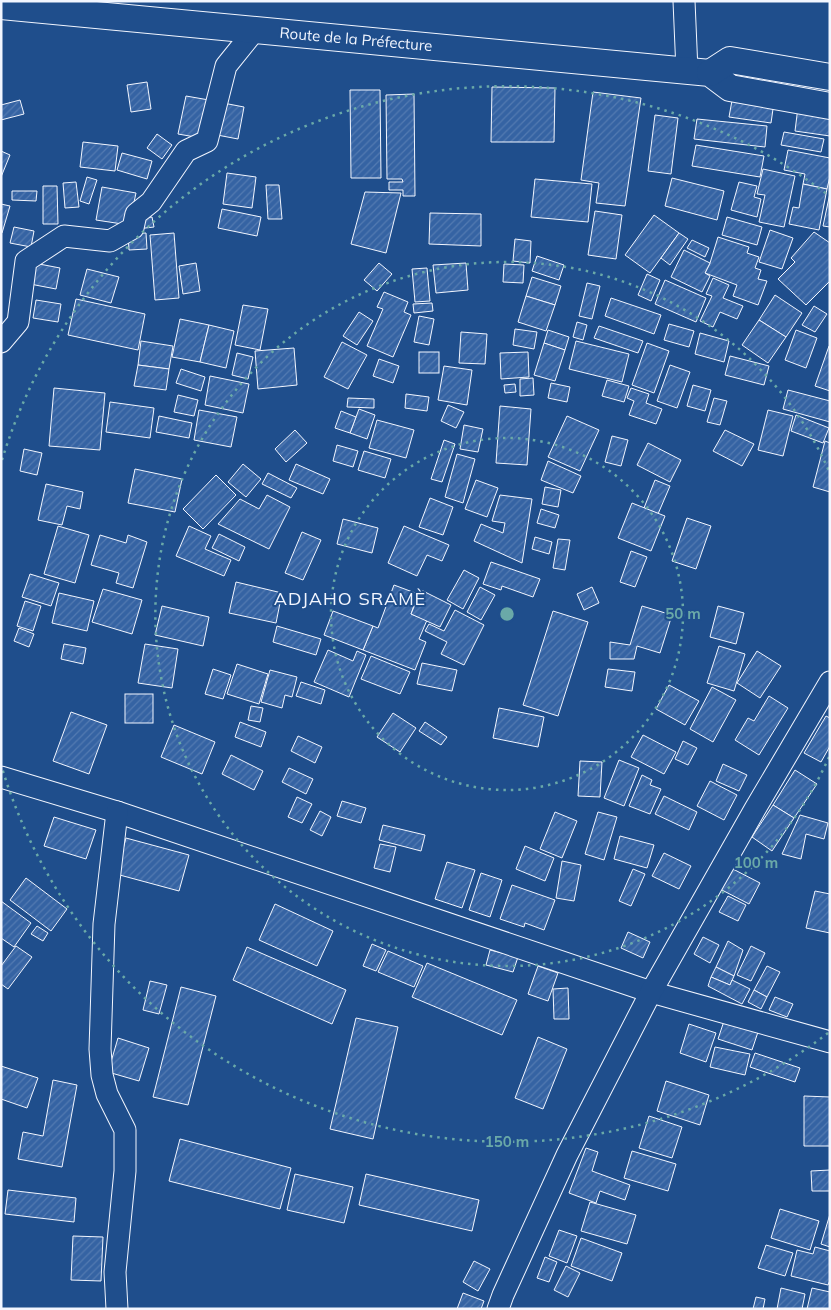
<svg xmlns="http://www.w3.org/2000/svg" width="831" height="1310" font-family="Mulish,sans-serif">
  <defs>
    <pattern id="building-hatch" width="6" height="6" patternUnits="userSpaceOnUse" patternTransform="scale(1.25)"><rect width="6" height="6" fill="#3563a3"/><path d="M-1 1l2-2M0 6l6-6M5 7l2-2" fill="none" stroke="#537ab1"/></pattern>
  </defs>
  <rect width="100%" height="100%" fill="#1f4e8c"/>
  <!-- building -->
  <g fill="url(#building-hatch)" stroke="#f2f6ff">
    <path d="M147,82l4,27 -20,3 -4,-27z"/>
    <path d="M492,87l63,1 -1,54h-63z"/>
    <path d="M350,90h30l1,88h-30z"/>
    <path d="M593,92l48,6 -16,108 -29,-3 3,-20 -18,-3z"/>
    <path d="M414,94l1,102h-12v-6h-14v-8h14l-1,-3h-15l-1,-84z"/>
    <path d="M733,95l41,7 -3,21 -42,-6z"/>
    <path d="M186,96l23,4 -8,38 -23,-4z"/>
    <path d="M20,100l4,14 -23,6v-15z"/>
    <path d="M218,102l26,5 -6,32 -26,-5z"/>
    <path d="M798,107l32,5v24l-35,-5z"/>
    <path d="M655,115l23,3 -7,56 -23,-3z"/>
    <path d="M697,119l70,7 -2,21 -71,-8z"/>
    <path d="M784,132l40,7 -3,13 -40,-7z"/>
    <path d="M157,134l15,11 -10,14 -15,-11z"/>
    <path d="M83,142l35,4 -3,25 -35,-4z"/>
    <path d="M696,145l68,11 -4,21 -68,-11z"/>
    <path d="M788,150l42,8v18l-3,13 -24,-5 2,-10 -21,-4z"/>
    <path d="M1,151l9,4 -9,22z"/>
    <path d="M122,153l30,8 -5,18 -30,-9z"/>
    <path d="M763,169l32,7 -11,51 -25,-5 6,-27 -8,-1z"/>
    <path d="M227,173l29,4 -4,31 -29,-4z"/>
    <path d="M87,177l10,3 -8,24 -9,-3z"/>
    <path d="M672,178l52,13 -7,29 -52,-14z"/>
    <path d="M535,179l57,5 -4,38 -57,-5z"/>
    <path d="M76,182l3,25 -14,1 -2,-25z"/>
    <path d="M739,182l18,4 -3,11 7,2 -4,18 -26,-7z"/>
    <path d="M803,184l24,5 -8,41 -30,-6 4,-17 6,1z"/>
    <path d="M266,185h13l3,34h-14z"/>
    <path d="M43,186h14l1,38h-15z"/>
    <path d="M102,187l34,6 -7,32 -33,-5z"/>
    <path d="M12,191h25l-1,10 -24,-1z"/>
    <path d="M365,192l36,1 -15,60 -35,-9z"/>
    <path d="M830,193v34l-7,-1z"/>
    <path d="M1,204l9,2 -8,27h-1z"/>
    <path d="M222,209l39,8 -4,19 -39,-8z"/>
    <path d="M595,211l27,4 -6,44 -28,-4z"/>
    <path d="M430,213l51,1v32l-52,-2z"/>
    <path d="M654,215l25,18 -29,40 -25,-18z"/>
    <path d="M152,217l2,10 -17,2 -1,-10z"/>
    <path d="M727,217l35,10 -5,18 -35,-10z"/>
    <path d="M14,227l20,4 -3,16 -21,-4z"/>
    <path d="M770,230l23,8 -11,31 -23,-7z"/>
    <path d="M814,232l16,11v38l-24,24 -28,-26 17,-17 -4,-4z"/>
    <path d="M146,233l1,16 -18,1 -1,-16z"/>
    <path d="M174,233l5,65 -24,2 -5,-65z"/>
    <path d="M679,233l9,6 -18,26 -9,-7z"/>
    <path d="M718,237l31,10 -2,6 12,4 -4,11 6,2 -3,9 9,2 -9,24 -25,-9 4,-11 -32,-12 5,-10z"/>
    <path d="M515,239l16,2 -1,22 -17,-2z"/>
    <path d="M692,240l17,8 -4,9 -18,-9z"/>
    <path d="M684,250l26,13 -5,10 5,3 -8,16 -31,-15z"/>
    <path d="M537,256l27,9 -5,15 -27,-9z"/>
    <path d="M34,263l26,5 -4,21 -26,-5z"/>
    <path d="M196,263l4,28 -17,3 -4,-28z"/>
    <path d="M379,263l13,11 -15,17 -13,-11z"/>
    <path d="M466,263l2,27 -32,3 -3,-28z"/>
    <path d="M504,264l20,1 -1,18 -20,-1z"/>
    <path d="M427,268l3,33 -15,1 -3,-33z"/>
    <path d="M87,269l32,8 -8,26 -31,-8z"/>
    <path d="M647,274l13,6 -9,21 -13,-6z"/>
    <path d="M532,277l29,9 -6,19 -29,-9z"/>
    <path d="M713,278l16,7 -6,13 20,8 -6,13 -17,-7 -7,15 -13,-6 12,-25 -6,-2z"/>
    <path d="M665,280l41,18 -10,24 -41,-18z"/>
    <path d="M587,283l13,3 -8,33 -13,-3z"/>
    <path d="M384,292l24,10 -4,10 7,3 -18,42 -26,-11 16,-37 -6,-2z"/>
    <path d="M775,295l27,18 -16,24 -27,-17z"/>
    <path d="M526,296l29,9 -9,26 -28,-9z"/>
    <path d="M611,298l50,17 -7,19 -49,-18z"/>
    <path d="M76,299l69,15 -7,36 -70,-15z"/>
    <path d="M36,300l25,4 -3,18 -25,-4z"/>
    <path d="M432,303l1,8 -19,2 -1,-9z"/>
    <path d="M243,305l25,4 -8,41 -25,-5z"/>
    <path d="M814,306l13,8 -12,18 -13,-7z"/>
    <path d="M359,312l14,9 -16,24 -14,-9z"/>
    <path d="M419,316l15,3 -5,26 -15,-3z"/>
    <path d="M180,319l29,6 -9,37 -28,-5z"/>
    <path d="M759,320l27,17 -18,26 -26,-18z"/>
    <path d="M577,322l10,3 -4,15 -10,-3z"/>
    <path d="M669,324l25,7 -5,16 -25,-7z"/>
    <path d="M209,325l25,6 -8,37 -26,-6z"/>
    <path d="M599,326l44,15 -5,12 -44,-15z"/>
    <path d="M515,329l22,3 -3,17 -21,-4z"/>
    <path d="M548,330l21,7 -4,13 -21,-7z"/>
    <path d="M796,330l21,8 -11,30 -21,-8z"/>
    <path d="M461,332l26,2 -2,30 -26,-1z"/>
    <path d="M700,333l29,8 -5,21 -29,-8z"/>
    <path d="M141,341l32,5 -4,23 -31,-4z"/>
    <path d="M576,341l53,13 -7,28 -53,-13z"/>
    <path d="M342,342l25,13 -19,34 -24,-12z"/>
    <path d="M544,343l21,7 -10,31 -21,-6z"/>
    <path d="M647,343l22,8 -15,42 -22,-8z"/>
    <path d="M829,346h1v45l-15,-5z"/>
    <path d="M294,348l3,37 -39,4 -3,-38z"/>
    <rect x="419" y="352" width="20" height="21"/>
    <path d="M528,352l1,25 -28,2 -1,-26z"/>
    <path d="M237,353l16,4 -5,22 -16,-4z"/>
    <path d="M730,356l39,10 -5,19 -39,-10z"/>
    <path d="M379,359l20,7 -6,17 -20,-7z"/>
    <path d="M138,365l31,4 -3,21 -32,-4z"/>
    <path d="M670,365l20,7 -13,36 -20,-7z"/>
    <path d="M444,366l28,4 -5,35 -29,-5z"/>
    <path d="M181,369l24,8 -4,14 -25,-8z"/>
    <path d="M210,376l39,8 -6,29 -38,-8z"/>
    <path d="M533,378l1,17 -14,1v-17z"/>
    <path d="M607,380l22,6 -5,16 -22,-6z"/>
    <path d="M551,383l19,4 -3,15 -19,-4z"/>
    <path d="M515,384l1,8 -11,1 -1,-8z"/>
    <path d="M693,385l18,5 -6,21 -18,-5z"/>
    <path d="M54,388l51,5 -5,57 -51,-4z"/>
    <path d="M631,388l18,6 -3,9 16,6 -6,15 -27,-9 5,-14 -7,-3z"/>
    <path d="M788,390l42,11v21l-47,-13z"/>
    <path d="M406,394l23,3 -2,14 -22,-3z"/>
    <path d="M178,395l20,5 -4,16 -20,-4z"/>
    <path d="M348,398l26,1v9l-27,-1z"/>
    <path d="M714,398l13,3 -7,24 -13,-3z"/>
    <path d="M110,402l44,6 -4,30 -44,-6z"/>
    <path d="M448,405l16,7 -8,16 -15,-7z"/>
    <path d="M500,406l31,3 -4,56 -31,-2z"/>
    <path d="M359,409l16,6 -8,24 -17,-6z"/>
    <path d="M199,410l38,7 -6,30 -37,-7z"/>
    <path d="M768,410l25,6 -10,40 -25,-6z"/>
    <path d="M341,411l15,6 -6,16 -15,-5z"/>
    <path d="M796,415l33,13 -6,15 -32,-12z"/>
    <path d="M159,416l33,7 -3,15 -33,-6z"/>
    <path d="M567,416l32,14 -19,41 -32,-14z"/>
    <path d="M377,420l37,10 -8,28 -37,-10z"/>
    <path d="M464,425l19,4 -5,23 -18,-3z"/>
    <path d="M295,430l12,13 -21,19 -11,-13z"/>
    <path d="M725,430l29,14 -12,22 -29,-15z"/>
    <path d="M612,436l16,4 -7,26 -16,-4z"/>
    <path d="M444,440l11,4 -13,38 -11,-3z"/>
    <path d="M825,441l5,2v49l-17,-5z"/>
    <path d="M648,443l33,17 -11,22 -33,-17z"/>
    <path d="M337,445l21,6 -5,16 -20,-6z"/>
    <path d="M24,449l18,4 -5,22 -17,-4z"/>
    <path d="M364,451l27,8 -6,19 -27,-8z"/>
    <path d="M457,454l18,5 -12,44 -18,-6z"/>
    <path d="M548,461l33,15 -8,17 -32,-13z"/>
    <path d="M243,464l18,15 -15,18 -18,-15z"/>
    <path d="M296,464l34,15 -7,15 -34,-14z"/>
    <path d="M135,469l47,10 -7,33 -47,-9z"/>
    <path d="M268,473l29,15 -6,10 -29,-14z"/>
    <path d="M216,475l20,20 -33,34 -20,-20z"/>
    <path d="M476,480l22,8 -11,29 -22,-8z"/>
    <path d="M655,480l15,6 -12,28 -14,-6z"/>
    <path d="M46,484l37,8 -3,17 -13,-3 -5,19 -24,-5z"/>
    <path d="M545,487l16,3 -3,17 -16,-3z"/>
    <path d="M267,495l23,12 -21,42 -51,-25 22,-25 19,10z"/>
    <path d="M500,495l32,4 -10,64 -48,-22 7,-17 22,9 2,-10 -13,-2z"/>
    <path d="M430,498l23,9 -10,28 -24,-8z"/>
    <path d="M632,503l33,13 -14,35 -33,-13z"/>
    <path d="M541,509l18,6 -4,13 -18,-5z"/>
    <path d="M687,518l24,8 -15,43 -24,-8z"/>
    <path d="M343,519l35,9 -6,25 -35,-9z"/>
    <path d="M58,526l31,9 -14,48 -31,-9z"/>
    <path d="M189,526l22,10 -6,13 26,11 -7,16 -48,-20z"/>
    <path d="M404,526l45,19 -7,16 -15,-6 -10,21 -29,-13z"/>
    <path d="M302,532l19,8 -18,40 -18,-7z"/>
    <path d="M219,534l26,13 -6,14 -27,-13z"/>
    <path d="M100,535l26,8 2,-8 19,7 -14,46 -17,-5 3,-10 -28,-8z"/>
    <path d="M535,537l17,5 -3,12 -17,-5z"/>
    <path d="M558,539l12,1 -5,30 -12,-2z"/>
    <path d="M631,551l16,6 -12,30 -15,-5z"/>
    <path d="M491,562l49,17 -7,18 -31,-11 -1,4 -18,-6z"/>
    <path d="M464,570l15,8 -16,31 -16,-9z"/>
    <path d="M30,574l29,9 -8,23 -29,-9z"/>
    <path d="M236,582l46,11 -6,30 -47,-10z"/>
    <path d="M394,585l24,9 -7,20 16,6 -8,19 7,3 -11,28 -52,-20 10,-24 5,2z"/>
    <path d="M480,587l15,8 -14,25 -14,-8z"/>
    <path d="M592,587l7,16 -15,7 -7,-16z"/>
    <path d="M103,589l39,11 -10,34 -40,-12z"/>
    <path d="M421,590l30,15 -11,22 -29,-13z"/>
    <path d="M59,593l35,8 -7,30 -35,-8z"/>
    <path d="M25,601l16,5 -8,25 -16,-5z"/>
    <path d="M162,606l47,11 -6,29 -48,-11z"/>
    <path d="M642,606l30,9 -12,38 -23,-7 -3,13h-24v-17l20,3z"/>
    <path d="M718,606l26,7 -8,31 -26,-7z"/>
    <path d="M455,610l29,15 -20,40 -23,-11 6,-12 -22,-11 4,-7 15,7z"/>
    <path d="M333,611l40,15 -10,24 -39,-15z"/>
    <path d="M553,611l35,11 -30,94 -35,-11z"/>
    <path d="M277,626l44,13 -5,16 -43,-13z"/>
    <path d="M19,628l15,6 -5,13 -15,-6z"/>
    <path d="M64,644l22,4 -3,16 -22,-5z"/>
    <path d="M145,644l33,5 -6,39 -34,-5z"/>
    <path d="M719,646l26,8 -11,37 -27,-8z"/>
    <path d="M328,650l25,11 4,-10 9,4 -17,42 -35,-15z"/>
    <path d="M757,651l24,15 -21,32 -23,-15z"/>
    <path d="M371,656l39,16 -10,22 -39,-15z"/>
    <path d="M422,663l35,7 -5,21 -35,-7z"/>
    <path d="M237,664l31,10 -9,30 -32,-10z"/>
    <path d="M213,669l18,6 -8,24 -18,-5z"/>
    <path d="M608,669l27,3 -3,19 -27,-4z"/>
    <path d="M270,670l27,7 -5,20 -7,-2 -3,13 -21,-6z"/>
    <path d="M301,682l24,8 -4,14 -25,-8z"/>
    <path d="M669,685l30,16 -14,24 -29,-16z"/>
    <path d="M712,687l24,13 -23,42 -23,-13z"/>
    <rect x="125" y="694" width="28" height="29"/>
    <path d="M769,696l19,12 -29,47 -24,-15 13,-22 6,3z"/>
    <path d="M251,706l12,2 -3,14 -12,-2z"/>
    <path d="M499,708l45,9 -6,30 -45,-9z"/>
    <path d="M71,712l36,13 -18,49 -36,-13z"/>
    <path d="M393,713l23,15 -16,24 -23,-15z"/>
    <path d="M826,716l4,2v28l-9,16 -17,-9z"/>
    <path d="M240,722l26,10 -5,15 -26,-10z"/>
    <path d="M425,722l22,15 -6,8 -22,-14z"/>
    <path d="M174,725l41,17 -13,32 -41,-17z"/>
    <path d="M643,735l33,17 -12,22 -33,-17z"/>
    <path d="M298,736l24,11 -7,16 -24,-12z"/>
    <path d="M683,741l14,7 -9,17 -13,-6z"/>
    <path d="M231,755l32,16 -9,19 -32,-16z"/>
    <path d="M619,760l20,8 -15,38 -20,-8z"/>
    <path d="M580,761l22,1 -2,35 -22,-1z"/>
    <path d="M723,764l24,11 -8,16 -23,-10z"/>
    <path d="M289,768l24,11 -7,15 -24,-12z"/>
    <path d="M795,770l22,14 -23,34 -21,-13z"/>
    <path d="M642,775l10,5 -2,5 11,4 -11,25 -21,-8z"/>
    <path d="M710,781l27,14 -13,25 -27,-14z"/>
    <path d="M664,796l33,16 -8,18 -34,-16z"/>
    <path d="M297,797l15,7 -10,19 -14,-6z"/>
    <path d="M342,801l24,7 -5,15 -24,-7z"/>
    <path d="M773,805l21,13 -22,33 -20,-14z"/>
    <path d="M320,811l11,6 -9,19 -12,-6z"/>
    <path d="M555,812l22,9 -15,37 -22,-9z"/>
    <path d="M598,812l19,5 -13,43 -19,-6z"/>
    <path d="M800,815l28,8 -4,16 -18,-5 -5,25 -19,-5z"/>
    <path d="M54,817l42,13 -10,29 -42,-13z"/>
    <path d="M383,825l42,10 -4,16 -42,-11z"/>
    <path d="M620,836l34,9 -7,23 -33,-9z"/>
    <path d="M126,838l63,17 -10,36 -63,-17z"/>
    <path d="M380,844l16,3 -6,25 -16,-4z"/>
    <path d="M525,846l29,12 -9,23 -29,-12z"/>
    <path d="M664,853l27,13 -12,23 -27,-13z"/>
    <path d="M562,861l19,4 -7,36 -18,-3z"/>
    <path d="M447,862l28,8 -13,38 -27,-9z"/>
    <path d="M731,868l29,15 -11,21 -29,-15z"/>
    <path d="M633,869l12,5 -14,32 -12,-5z"/>
    <path d="M481,873l21,7 -12,37 -21,-7z"/>
    <path d="M26,878l41,31 -16,22 -41,-31z"/>
    <path d="M512,885l43,15 -11,30 -19,-7 -1,4 -24,-8z"/>
    <path d="M815,891l15,3v39l-24,-5z"/>
    <path d="M728,896l18,9 -8,16 -19,-9z"/>
    <path d="M1,901l30,22 -17,24 -13,-9z"/>
    <path d="M275,904l58,27 -16,35 -58,-26z"/>
    <path d="M37,926l11,7 -5,8 -12,-7z"/>
    <path d="M628,932l22,10 -7,16 -22,-10z"/>
    <path d="M703,937l16,8 -9,18 -16,-9z"/>
    <path d="M728,941l15,9 -9,26 -18,-9z"/>
    <path d="M372,944l14,6 -10,21 -13,-5z"/>
    <path d="M16,946l16,11 -24,32 -7,-5v-18z"/>
    <path d="M751,946l14,7 -14,28 -14,-6z"/>
    <path d="M247,947l99,43 -14,34 -99,-44z"/>
    <path d="M490,950l28,7 -5,15 -27,-7z"/>
    <path d="M388,951l35,15 -9,21 -36,-15z"/>
    <path d="M427,963l90,37 -15,35 -90,-38z"/>
    <path d="M538,966l20,7 -10,28 -20,-7z"/>
    <path d="M767,966l13,6 -13,25 -13,-7z"/>
    <path d="M716,967l18,9 -4,9 -19,-8z"/>
    <path d="M711,977l19,8 2,-5 18,9 -8,15 -34,-18z"/>
    <path d="M150,981l17,4 -8,29 -16,-4z"/>
    <path d="M181,987l35,9 -28,109 -35,-8z"/>
    <path d="M568,988l1,31h-15l-1,-30z"/>
    <path d="M754,990l13,7 -6,12 -13,-7z"/>
    <path d="M775,997l18,7 -6,13 -18,-7z"/>
    <path d="M356,1018l42,9 -25,112 -43,-10z"/>
    <path d="M724,1021l34,11 -6,18 -34,-11z"/>
    <path d="M689,1024l27,9 -10,29 -26,-9z"/>
    <path d="M538,1037l29,12 -24,60 -28,-11z"/>
    <path d="M118,1038l31,10 -10,33 -31,-9z"/>
    <path d="M715,1047l35,7 -5,21 -35,-8z"/>
    <path d="M755,1053l45,15 -5,14 -45,-15z"/>
    <path d="M1,1066l37,12 -11,30 -26,-9z"/>
    <path d="M53,1080l24,5 -15,82 -44,-8 5,-27 20,4z"/>
    <path d="M666,1081l43,14 -9,30 -43,-14z"/>
    <path d="M804,1096l26,1v49h-26z"/>
    <path d="M649,1116l33,11 -10,31 -33,-10z"/>
    <path d="M180,1139l111,29 -11,41 -111,-28z"/>
    <path d="M586,1148l12,4 -6,19 38,14 -5,15 -25,-9 -4,12 -27,-10z"/>
    <path d="M632,1151l44,13 -8,27 -44,-13z"/>
    <path d="M830,1170v21h-18l-1,-20z"/>
    <path d="M295,1174l58,13 -9,36 -57,-13z"/>
    <path d="M366,1174l113,26 -7,31 -113,-26z"/>
    <path d="M8,1190l68,8 -2,24 -69,-8z"/>
    <path d="M590,1202l46,13 -9,29 -46,-13z"/>
    <path d="M780,1209l39,12 -9,29 -39,-12z"/>
    <path d="M830,1214v33l-9,-3z"/>
    <path d="M559,1230l18,6 -10,27 -18,-7z"/>
    <path d="M73,1236l30,1 -2,44 -30,-1z"/>
    <path d="M581,1238l41,15 -10,28 -41,-15z"/>
    <path d="M766,1245l27,8 -8,23 -27,-8z"/>
    <path d="M815,1247l15,4v29l-2,5 -37,-9 6,-26 16,4z"/>
    <path d="M545,1257l12,5 -8,20 -12,-4z"/>
    <path d="M474,1261l16,8 -12,22 -15,-9z"/>
    <path d="M566,1266l14,7 -12,24 -14,-7z"/>
    <path d="M781,1288l24,6 -3,15h-25z"/>
    <path d="M812,1288l18,4v17h-23z"/>
    <path d="M463,1293l21,8 -3,8h-24z"/>
    <path d="M756,1297l9,2 -2,10h-10z"/>
  </g>
  <g fill="none" stroke-linecap="round" stroke-linejoin="round">
    <defs>
      <g id="minor">
        <path d="M684,1l3,70"/>
        <path d="M1,342l17,-20 8,-61 38,-25 46,5 23,-13 3,-14 15,-12 35,-51 21,-10 19,-75 29,-36"/>
        <path d="M1,777l116,35 534,180 179,50"/>
        <path d="M117,812l-13,112 -4,125 2,26 5,19 18,36v41l-10,101 2,37"/>
        <path d="M498,1309l5,-14 64,-140 84,-163 104,-183 75,-127"/>
      </g>
      <g id="tertiary">
        <path d="M1,6l709,67 20,15 100,18"/>
        <path d="M710,73l20,-13 100,17"/>
      </g>
    </defs>
    <!-- minor casing -->
    <use href="#minor" stroke="#f2f6ff" stroke-width="23"/>
    <!-- tertiary casing -->
    <use href="#tertiary" stroke="#f2f6ff" stroke-width="28"/>
    <!-- minor -->
    <use href="#minor" stroke="#1f4e8c" stroke-width="21"/>
    <!-- tertiary -->
    <use href="#tertiary" stroke="#1f4e8c" stroke-width="26"/>
  </g>
  <!-- distance rings -->
  <g fill="none" stroke="#6aa9a8" stroke-width="2.5" stroke-dasharray="2.5 5">
    <circle cx="507" cy="614" r="176"/>
    <path d="M829 757A352 352 0 1 1 829 471"/>
    <path d="M828 1033A528 528 0 0 1 2 768M2 460A528 528 0 0 1 828 195"/>
  </g>
  <g text-anchor="middle" dominant-baseline="central" stroke-width="4" stroke-linejoin="round" paint-order="stroke">
    <!-- street labels -->
    <g font-size="15" fill="#f2f6ff" stroke="#1f4e8c">
      <text transform="translate(356 39) rotate(5)">Route de la Préfecture</text>
    </g>
    <!-- quarter labels -->
    <g font-size="18" letter-spacing="1" fill="#f2f6ff" stroke="#1f4e8c">
      <text x="350" y="598">ADJAHO SRAMÈ</text>
    </g>
  </g>
  <circle cx="507" cy="614" r="8" fill="#6aa9a8" stroke="#1f4e8c" stroke-width="2.5"/>
  <g font-size="15" text-anchor="middle" font-weight="bold" fill="#6aa9a8" stroke="#1f4e8c" stroke-width="4" stroke-linejoin="round" paint-order="stroke">
    <text x="683" y="619">50 m</text>
    <text x="756" y="868">100 m</text>
    <text x="507" y="1147">150 m</text>
  </g>
  <!-- border -->
  <rect width="831" height="1310" fill="none" stroke="#f2f6ff" stroke-width="5"/>
</svg>
